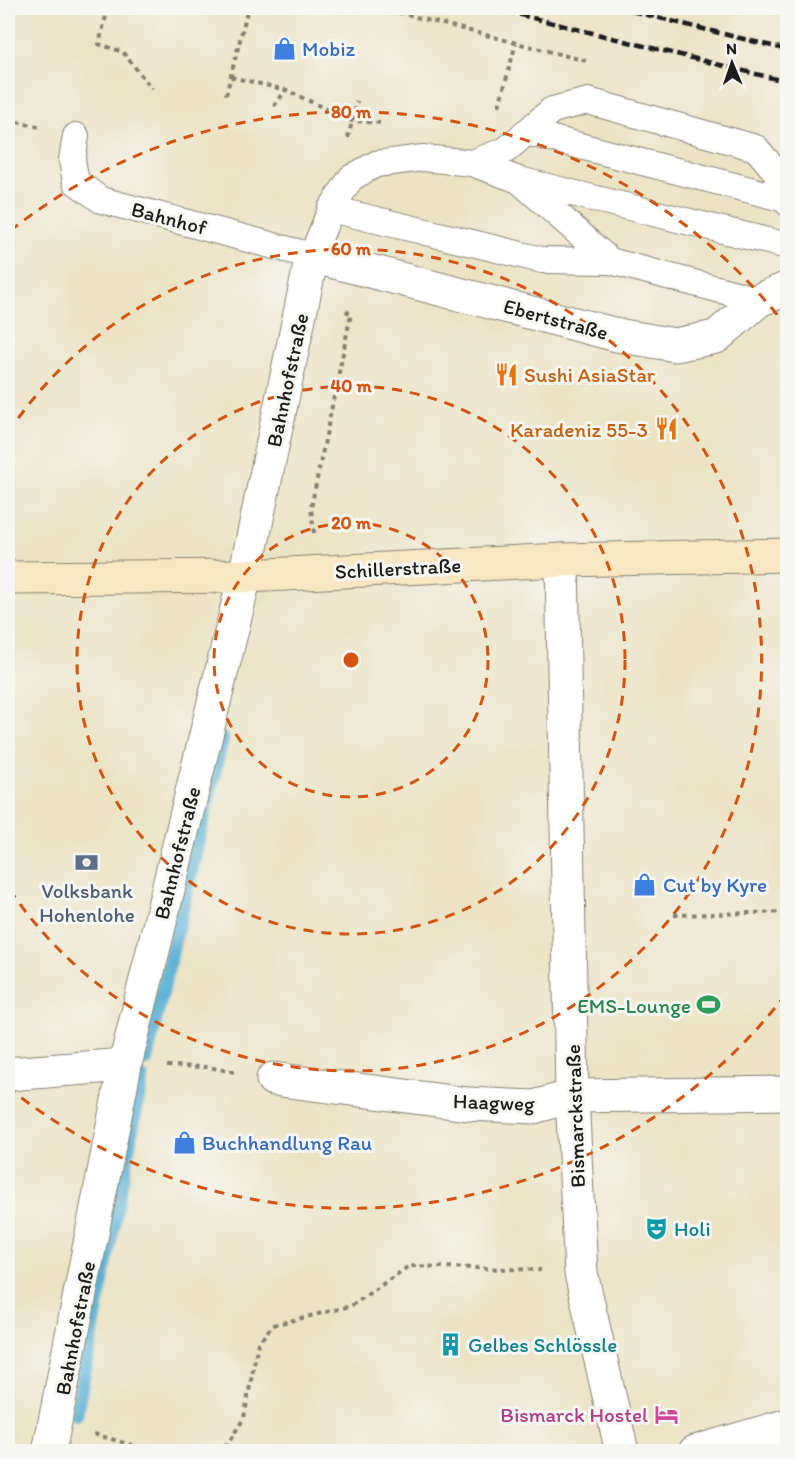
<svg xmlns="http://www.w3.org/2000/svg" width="795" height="1459" font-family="Itim,sans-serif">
  <rect width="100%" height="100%" fill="#f6f6f2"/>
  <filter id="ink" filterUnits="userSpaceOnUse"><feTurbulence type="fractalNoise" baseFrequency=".0167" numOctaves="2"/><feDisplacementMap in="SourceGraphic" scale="12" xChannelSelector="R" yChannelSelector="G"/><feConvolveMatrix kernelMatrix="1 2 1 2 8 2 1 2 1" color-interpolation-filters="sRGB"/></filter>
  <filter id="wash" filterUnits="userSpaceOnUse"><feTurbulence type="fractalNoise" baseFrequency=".008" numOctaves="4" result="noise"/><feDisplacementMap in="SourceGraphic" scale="24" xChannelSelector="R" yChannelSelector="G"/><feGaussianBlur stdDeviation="1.35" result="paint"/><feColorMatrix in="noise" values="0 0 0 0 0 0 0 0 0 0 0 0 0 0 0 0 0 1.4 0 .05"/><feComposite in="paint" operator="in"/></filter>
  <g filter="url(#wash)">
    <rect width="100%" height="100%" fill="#ebe3c4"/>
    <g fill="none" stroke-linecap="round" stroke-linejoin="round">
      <!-- stream -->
      <g stroke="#57b0d5" stroke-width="14">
        <path d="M146,1060l76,-321"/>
        <path d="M76,1414l66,-336"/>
      </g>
    </g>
  </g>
  <g filter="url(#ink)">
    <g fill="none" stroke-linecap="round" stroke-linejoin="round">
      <defs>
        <g id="service">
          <path d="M526,132l259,67"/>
          <path d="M76,136l-4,24 4,22 25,18 211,56 19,-47 20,-31 25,-14 47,-6 49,5 47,17 269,66"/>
          <path d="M472,163l34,-13 46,-40 36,-9 168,47 20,24 12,31"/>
          <path d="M521,182l89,79"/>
          <path d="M331,209l211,51 68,1 149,39"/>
        </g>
        <g id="minor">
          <path d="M562,560l10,536 9,177 41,179"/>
          <path d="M8,1074l117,-9"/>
          <path d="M273,1079l195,25 66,3 38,-11 216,-3"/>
          <path d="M49,1452l76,-387 120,-489 67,-320 305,79 58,10 41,-8 43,-37 29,-12"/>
          <path d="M695,1452l93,-27"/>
        </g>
        <path id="secondary" d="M8,578l237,-2 317,-16 226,-5"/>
      </defs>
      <!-- service casing -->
      <use href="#service" stroke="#848070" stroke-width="28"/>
      <!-- minor casing -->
      <use href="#minor" stroke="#848070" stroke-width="35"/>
      <!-- secondary casing -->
      <use href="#secondary" stroke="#848070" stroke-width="35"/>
      <!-- path -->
      <g stroke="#848070" stroke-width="4" stroke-dasharray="4.5 4.5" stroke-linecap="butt">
        <path d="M99,8l8,2"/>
        <path d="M108,8l-9,36 24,8 29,37"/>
        <path d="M381,8l209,54"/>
        <path d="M231,77l55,13 66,31 32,2"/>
        <path d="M226,95l22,-87"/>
        <path d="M274,106l12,-16"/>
        <path d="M499,106l17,-63"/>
        <path d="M8,120l32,7"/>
        <path d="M348,138l9,-37"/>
        <path d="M314,533l-3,-25 40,-194 -8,-5"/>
        <path d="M674,915l114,-3"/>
        <path d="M167,1066l41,1 26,5"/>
        <path d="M94,1434l48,14 27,4"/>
        <path d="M207,1452l20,-7 17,-27 14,-75 15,-18 78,-19 58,-40 132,4"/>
      </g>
      <!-- service -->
      <use href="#service" stroke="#fff" stroke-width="26"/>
      <!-- minor -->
      <use href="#minor" stroke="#fff" stroke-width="33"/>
      <!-- secondary -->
      <use href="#secondary" stroke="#f9e7c3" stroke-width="33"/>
      <!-- rail -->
      <g stroke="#1c1c1c" stroke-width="4.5" stroke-dasharray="9 4.5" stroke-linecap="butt">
        <path d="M493,8l295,74"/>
        <path d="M619,8l169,42"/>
      </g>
    </g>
  </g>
  <!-- distance rings -->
  <g fill="none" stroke="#d4530e" stroke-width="3" stroke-dasharray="10 8">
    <circle cx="351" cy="660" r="137"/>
    <circle cx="351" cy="660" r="274"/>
    <path d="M8 433A411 411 0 1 1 8 887"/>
    <path d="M786 994A548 548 0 0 1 10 1089M10 231A548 548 0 0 1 786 326"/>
  </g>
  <!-- icons -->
  <defs>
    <symbol id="shop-bare" viewBox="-9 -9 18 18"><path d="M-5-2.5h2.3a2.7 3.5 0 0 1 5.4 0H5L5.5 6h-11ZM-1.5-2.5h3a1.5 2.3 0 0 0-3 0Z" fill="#3f7fe0" stroke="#f6f6f2" stroke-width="2.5" paint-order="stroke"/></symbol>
    <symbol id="restaurant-bare" viewBox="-9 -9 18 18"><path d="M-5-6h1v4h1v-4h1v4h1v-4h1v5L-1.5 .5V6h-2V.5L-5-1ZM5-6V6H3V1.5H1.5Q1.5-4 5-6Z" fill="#e8710a" stroke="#f6f6f2" stroke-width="2.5" paint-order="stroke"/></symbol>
    <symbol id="bank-bare" viewBox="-9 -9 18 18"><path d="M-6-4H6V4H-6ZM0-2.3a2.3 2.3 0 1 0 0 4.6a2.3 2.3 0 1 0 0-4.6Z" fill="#5c6f8a" stroke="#f6f6f2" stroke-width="2.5" paint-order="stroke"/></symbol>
    <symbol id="stadium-bare" viewBox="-9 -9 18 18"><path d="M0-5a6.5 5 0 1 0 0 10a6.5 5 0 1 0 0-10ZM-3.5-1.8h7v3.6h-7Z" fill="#2e9e5b" stroke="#f6f6f2" stroke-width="2.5" paint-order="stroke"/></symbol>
    <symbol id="theatre-bare" viewBox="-9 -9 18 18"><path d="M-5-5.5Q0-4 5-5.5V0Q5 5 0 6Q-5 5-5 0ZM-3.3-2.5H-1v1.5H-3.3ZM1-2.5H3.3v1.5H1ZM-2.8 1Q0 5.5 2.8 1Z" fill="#0f9aa8" stroke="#f6f6f2" stroke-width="2.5" paint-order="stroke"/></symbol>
    <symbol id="building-bare" viewBox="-9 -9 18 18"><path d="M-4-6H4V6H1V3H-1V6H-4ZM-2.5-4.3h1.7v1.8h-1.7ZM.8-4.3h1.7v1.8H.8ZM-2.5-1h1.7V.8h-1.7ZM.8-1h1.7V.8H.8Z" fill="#0f9aa8" stroke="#f6f6f2" stroke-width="2.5" paint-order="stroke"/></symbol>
    <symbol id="hotel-bare" viewBox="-9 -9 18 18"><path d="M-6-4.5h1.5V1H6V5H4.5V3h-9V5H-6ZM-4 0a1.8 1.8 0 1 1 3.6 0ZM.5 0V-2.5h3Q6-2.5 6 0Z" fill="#d1479c" stroke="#f6f6f2" stroke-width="2.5" paint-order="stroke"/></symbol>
  </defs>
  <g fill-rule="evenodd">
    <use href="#shop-bare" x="268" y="32" width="33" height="33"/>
    <use href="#restaurant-bare" x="490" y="358" width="33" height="33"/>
    <use href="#restaurant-bare" x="650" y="412" width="33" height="33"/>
    <use href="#bank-bare" x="70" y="846" width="33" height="33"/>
    <use href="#shop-bare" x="628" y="868" width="33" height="33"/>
    <use href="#stadium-bare" x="692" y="988" width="33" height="33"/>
    <use href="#shop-bare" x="168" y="1126" width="33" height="33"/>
    <use href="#theatre-bare" x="640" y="1212" width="33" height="33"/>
    <use href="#building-bare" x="434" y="1328" width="33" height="33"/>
    <use href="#hotel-bare" x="650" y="1398" width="33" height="33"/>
  </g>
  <g text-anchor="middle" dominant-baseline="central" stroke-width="6" stroke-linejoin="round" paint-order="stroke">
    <!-- shop labels -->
    <g font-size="21" fill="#366cbe" stroke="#f6f6f2" text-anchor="start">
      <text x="302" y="48">Mobiz</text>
      <text x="663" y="884">Cut by Kyre</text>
      <text x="202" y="1142">Buchhandlung Rau</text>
    </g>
    <!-- street labels -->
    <g font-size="21" fill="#1c1c1c" stroke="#f6f6f2">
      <text transform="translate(169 218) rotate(15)">Bahnhof</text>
      <text transform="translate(556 319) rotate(15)">Ebertstraße</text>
      <text transform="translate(287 380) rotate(-78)">Bahnhofstraße</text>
      <text transform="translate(398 568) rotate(-3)">Schillerstraße</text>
      <text transform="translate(177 853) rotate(-76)">Bahnhofstraße</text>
      <text transform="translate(494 1102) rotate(2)">Haagweg</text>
      <text transform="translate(575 1116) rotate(-92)">Bismarckstraße</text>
      <text transform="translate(75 1328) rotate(-79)">Bahnhofstraße</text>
    </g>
    <!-- food labels -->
    <g font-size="21" fill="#c56008" stroke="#f6f6f2" text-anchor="start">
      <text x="524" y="374">Sushi AsiaStar</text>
      <text x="648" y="429" text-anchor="end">Karadeniz 55-3</text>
    </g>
    <!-- service labels -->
    <g font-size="21" fill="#4e5e75" stroke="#f6f6f2">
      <text x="87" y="890">Volksbank<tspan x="87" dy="24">Hohenlohe</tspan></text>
    </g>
    <!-- leisure labels -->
    <g font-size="21" fill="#27864d" stroke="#f6f6f2" text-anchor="end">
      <text x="691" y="1005">EMS-Lounge</text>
    </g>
    <!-- culture labels -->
    <g font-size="21" fill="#0d838f" stroke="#f6f6f2" text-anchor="start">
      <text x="674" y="1228">Holi</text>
      <text x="468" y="1344">Gelbes Schlössle</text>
    </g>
    <!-- hotel labels -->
    <g font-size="21" fill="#b23c85" stroke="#f6f6f2" text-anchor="end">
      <text x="648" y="1414">Bismarck Hostel</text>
    </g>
  </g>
  <circle cx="351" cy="660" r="9" fill="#d4530e" stroke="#f6f6f2" stroke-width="3"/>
  <g font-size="18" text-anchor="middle" font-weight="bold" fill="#d4530e" stroke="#f6f6f2" stroke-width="6" stroke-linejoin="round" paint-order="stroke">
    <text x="351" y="118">80 m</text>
    <text x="351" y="255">60 m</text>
    <text x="351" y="392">40 m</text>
    <text x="351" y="529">20 m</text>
  </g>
  <!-- margin -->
  <rect width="795" height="1459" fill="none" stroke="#f6f6f2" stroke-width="30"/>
  <!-- north arrow -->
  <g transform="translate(732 63) rotate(358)" stroke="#f6f6f2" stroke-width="4.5" paint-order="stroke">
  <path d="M0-4.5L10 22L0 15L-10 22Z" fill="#1c1c1c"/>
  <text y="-9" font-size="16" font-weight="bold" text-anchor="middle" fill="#1c1c1c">N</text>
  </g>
</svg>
